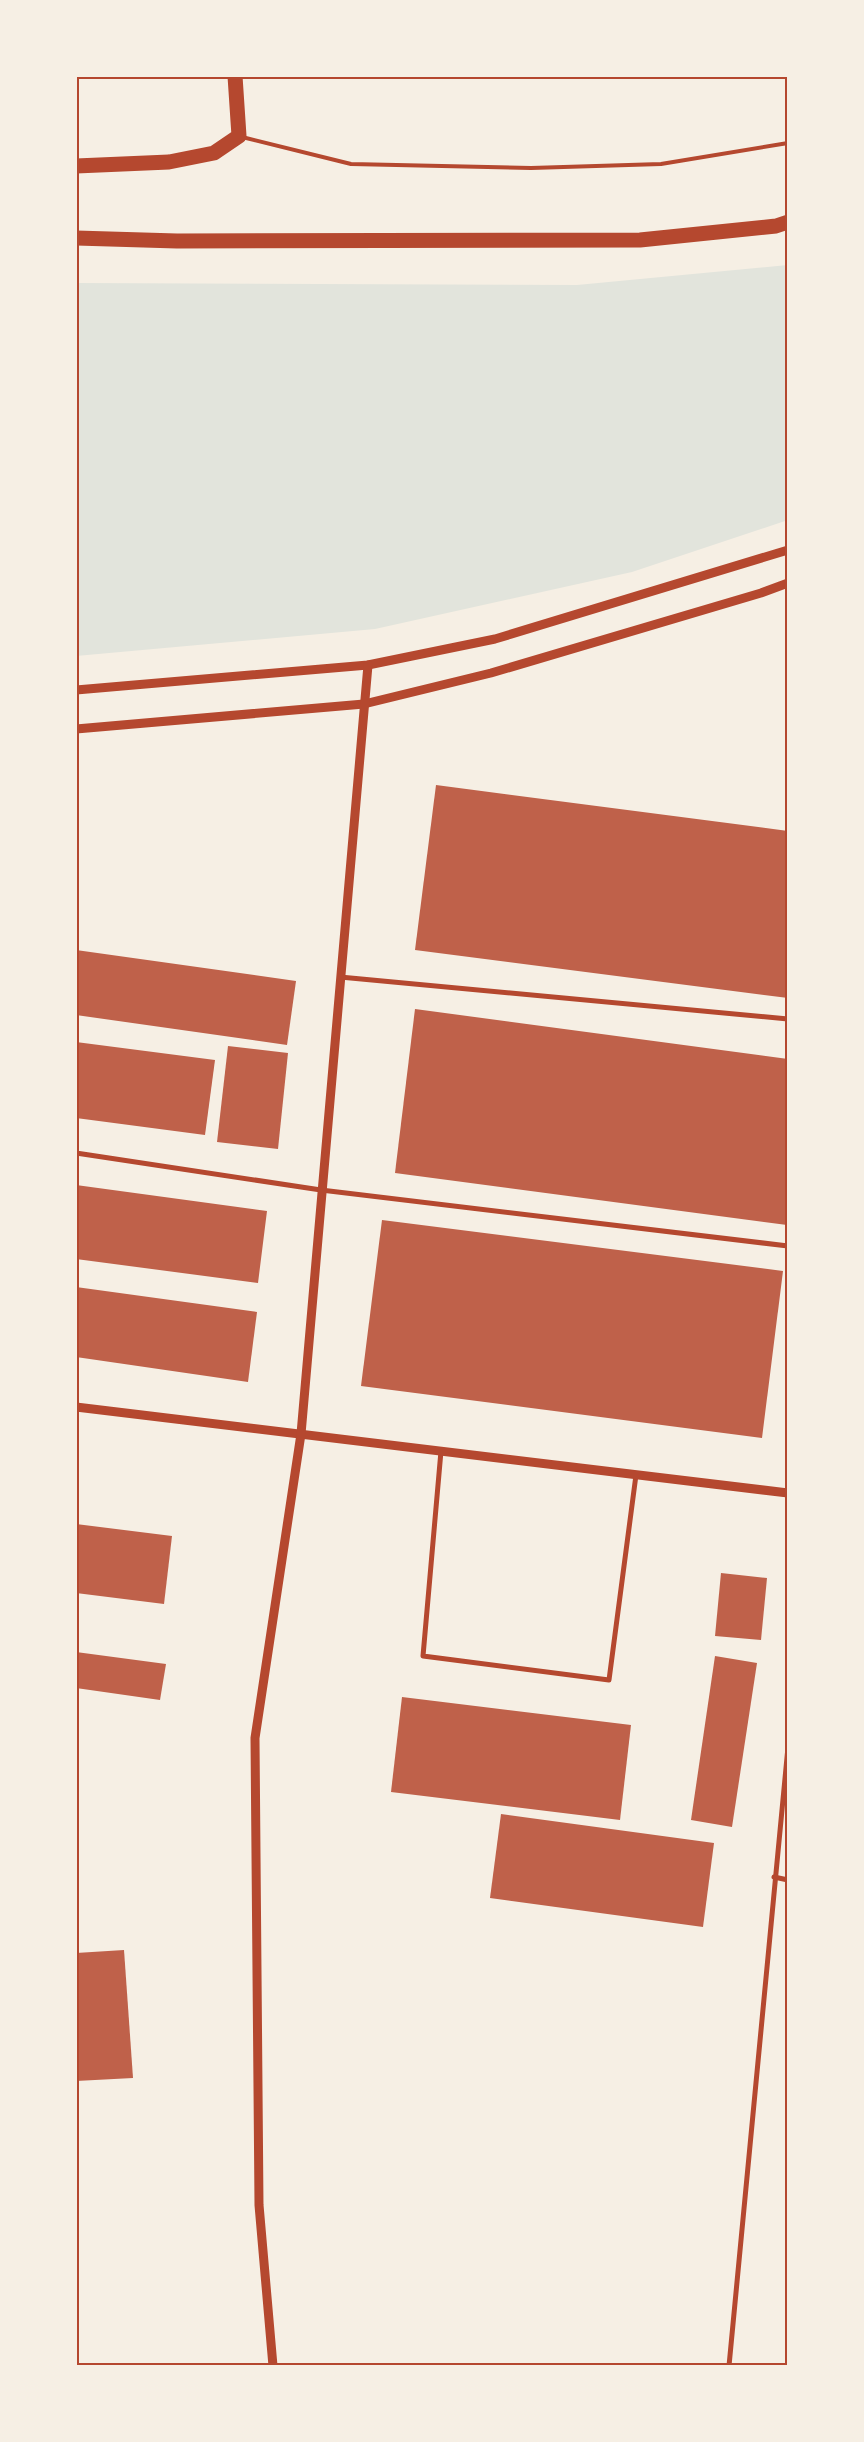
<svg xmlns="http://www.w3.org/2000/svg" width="864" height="2442" font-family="'IBM Plex Serif',serif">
  <rect width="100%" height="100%" fill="#f6efe4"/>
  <!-- green -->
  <path fill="#e2e4dc" d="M788,265v255l-156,52 -257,57 -299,27v-373l501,2z"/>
  <!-- building -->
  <g fill="#bf614a">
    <path d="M436,785l352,46v167l-373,-48z"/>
    <path d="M76,950l220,31 -9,64 -211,-30z"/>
    <path d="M415,1009l373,50 -1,166 -392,-52z"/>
    <path d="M76,1042l139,18 -10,75 -129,-17z"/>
    <path d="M228,1046l60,7 -10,96 -61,-7z"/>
    <path d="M76,1185l191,26 -9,72 -182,-24z"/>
    <path d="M382,1220l401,51 -21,167 -401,-52z"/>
    <path d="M76,1287l181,25 -9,70 -172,-25z"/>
    <path d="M76,1524l96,12 -8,68 -88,-11z"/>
    <path d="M721,1573l46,5 -6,62 -46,-4z"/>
    <path d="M76,1652l90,12 -6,36 -84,-12z"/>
    <path d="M715,1656l42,7 -25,164 -41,-7z"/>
    <path d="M402,1697l229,28 -11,95 -229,-28z"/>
    <path d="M501,1814l213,29 -11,84 -213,-29z"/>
    <path d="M124,1950l9,128 -57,3v-128z"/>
  </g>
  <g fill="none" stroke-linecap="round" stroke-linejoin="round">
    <!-- service -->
    <path stroke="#b5482f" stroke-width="4" d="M242,137l109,27 180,4 130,-4 127,-21"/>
    <!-- minor -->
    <g stroke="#b5482f" stroke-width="5">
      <path d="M340,977l448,42"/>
      <path d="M76,1153l245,37 467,56"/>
      <path d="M441,1451l-18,205 186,24 27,-205"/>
      <path d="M774,1877l14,3"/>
      <path d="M729,2366l59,-619"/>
    </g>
    <!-- tertiary -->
    <g stroke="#b5482f" stroke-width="9">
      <path d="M76,690l292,-25 127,-26 293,-89"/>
      <path d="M76,729l288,-25 127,-31 270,-80 27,-10"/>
      <path d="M76,1407l712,86"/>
      <path d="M273,2366l-14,-161 -4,-467 46,-304 67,-769"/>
    </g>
    <!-- motorway -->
    <g stroke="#b5482f" stroke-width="15">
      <path d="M76,166l93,-4 45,-9 25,-17 -4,-60"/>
      <path d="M76,238l101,3 463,-1 136,-14 12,-4"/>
    </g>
  </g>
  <!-- border -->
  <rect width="864" height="2442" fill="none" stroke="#f6efe4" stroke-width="155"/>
  <rect x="78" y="78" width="708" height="2286" fill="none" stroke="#b5482f" stroke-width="2"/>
</svg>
